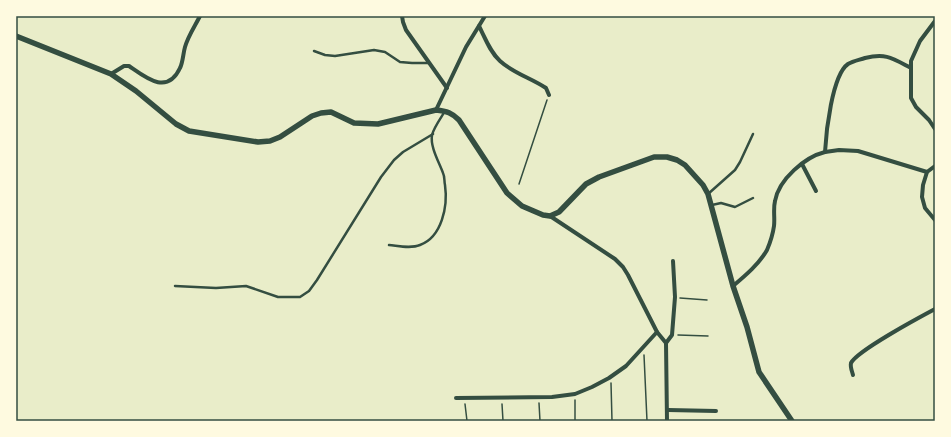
<svg xmlns="http://www.w3.org/2000/svg" width="951" height="437" font-family="Poppins,sans-serif">
  <rect width="100%" height="100%" fill="#e9edc9"/>
  <g fill="none" stroke-linecap="round" stroke-linejoin="round">
    <!-- path -->
    <g stroke="#344e41" stroke-width="1.5">
      <path d="M519,184l28,-84"/>
      <path d="M680,298l27,2"/>
      <path d="M678,335l30,1"/>
      <path d="M644,355l3,66"/>
      <path d="M611,383l1,38"/>
      <path d="M575,400v21"/>
      <path d="M539,403l1,18"/>
      <path d="M465,404l2,17"/>
      <path d="M502,404l1,17"/>
    </g>
    <!-- service -->
    <g stroke="#344e41" stroke-width="2.5">
      <path d="M314,51l11,4 10,1 39,-6 11,2 15,10 12,1h17"/>
      <path d="M708,194l27,-24 5,-8 13,-28"/>
      <path d="M712,205l9,-2 14,4 18,-9"/>
      <path d="M389,245c10,1 22,4 31,0 22,-8 28,-39 25,-60 -1,-4 0,-8 -2,-12 -4,-11 -13,-26 -11,-38 2,-8 9,-17 13,-24"/>
      <path d="M175,286l41,2 30,-2 32,11h22l9,-6 8,-11 64,-103 13,-17 9,-8 30,-18"/>
    </g>
    <!-- minor -->
    <g stroke="#344e41" stroke-width="4">
      <path d="M402,16l1,6 3,8 41,58"/>
      <path d="M935,21l-15,20 -9,20v37l5,9 13,13 6,9"/>
      <path d="M479,26c6,12 11,26 21,35 13,12 31,17 46,27l3,7"/>
      <path d="M111,74l13,-8h5c16,11 38,30 51,2 3,-6 3,-14 5,-21 3,-11 10,-21 15,-31"/>
      <path d="M436,110l30,-63 19,-31"/>
      <path d="M825,152l14,-2 19,1 69,21"/>
      <path d="M802,164l14,27"/>
      <path d="M935,166l-8,6 -4,13 -1,12 3,11 10,12"/>
      <path d="M550,216l65,43 8,8 5,8 29,57 9,11 1,78"/>
      <path d="M733,286c13,-11 26,-22 34,-36 3,-7 6,-17 7,-24 1,-8 -1,-17 1,-25 4,-22 30,-44 50,-49 1,-19 7,-77 23,-88 5,-3 11,-4 17,-6 21,-5 27,0 46,10"/>
      <path d="M666,343l6,-8 3,-38 -2,-36"/>
      <path d="M853,375c-1,-4 -3,-8 -2,-12 6,-12 69,-46 84,-54"/>
      <path d="M456,398l96,-1 23,-3 17,-7 17,-9 17,-12 31,-34"/>
      <path d="M668,410l48,1"/>
    </g>
    <!-- tertiary -->
    <path stroke="#344e41" stroke-width="5.5" d="M16,36l95,38 25,17 40,33 13,7 69,11 12,-1 10,-4 32,-21 9,-3 10,-1 23,11 24,1 58,-14c11,1 16,3 23,10l48,73 15,13 21,9 7,1 9,-4 27,-28 13,-7 55,-20h13l10,3 8,5 18,20 5,9 25,92 14,41 12,45 33,49"/>
  </g>
  <!-- border -->
  <rect width="951" height="437" fill="none" stroke="#fefae0" stroke-width="34"/>
  <rect x="17" y="17" width="917" height="403" fill="none" stroke="#344e41" stroke-width="1.5"/>
</svg>
